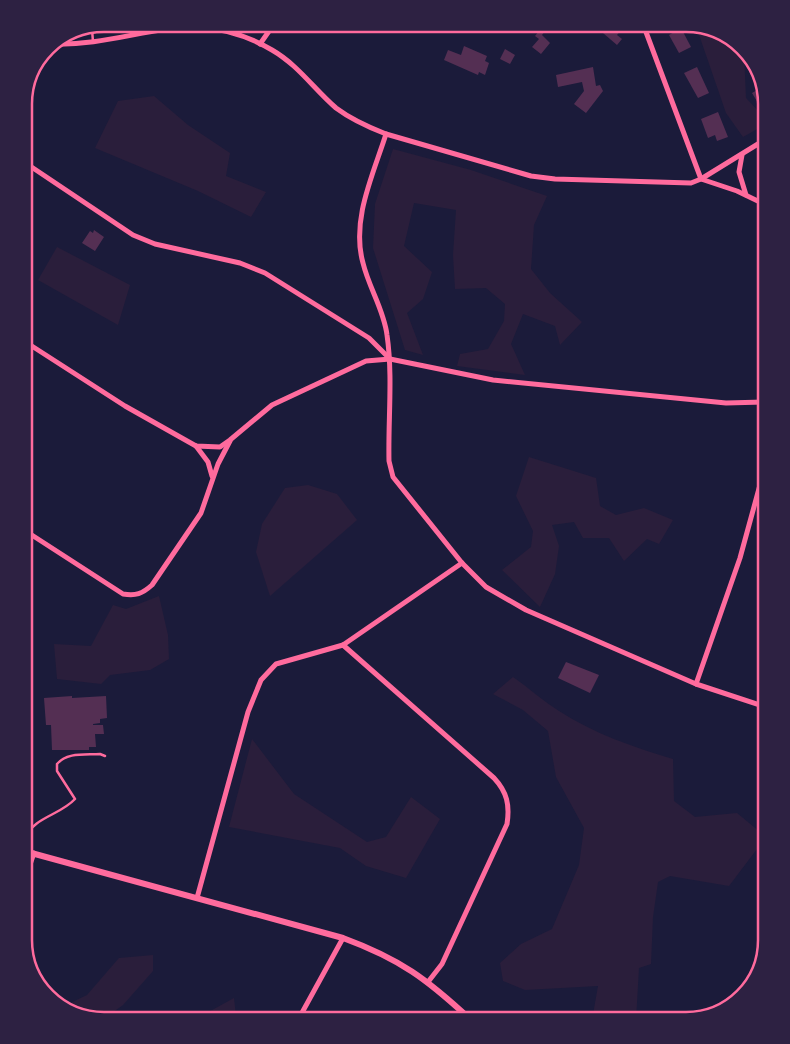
<svg xmlns="http://www.w3.org/2000/svg" width="790" height="1044" font-family="'Titillium Web',sans-serif">
  <rect width="100%" height="100%" fill="#1b1b3a"/>
  <!-- green -->
  <g fill="#2a1e3b">
    <path d="M696,26l29,8 19,18 2,46 20,21v5l-23,13 -17,-24z"/>
    <path d="M154,96l34,29 42,28 -4,23 40,16 -15,25 -53,-26 -103,-43 23,-47z"/>
    <path d="M393,149l78,21 76,26 -13,29 -3,44 19,24 32,29 -22,23 -5,-19 -32,-12 -12,30 14,31 -68,-9 3,-12 28,-5 16,-28 1,-17 -19,-16 -31,1 -2,-34 3,-45 -42,-7 -10,43 28,26 -9,27 -16,14 16,42 -18,-5 -32,-102 2,-44z"/>
    <path d="M57,247l73,38 -12,40 -80,-45z"/>
    <path d="M529,457l67,21 4,28 16,9 28,-7 29,12 -14,24 -12,-5 -23,22 -15,-23h-26l-9,-16 -22,3 7,21 -4,28 -15,33 -38,-37 29,-23 2,-16 -17,-35z"/>
    <path d="M308,485l29,9 20,26 -87,76 -14,-44 6,-28 23,-36z"/>
    <path d="M159,596l9,39 1,24 -19,11 -40,5 -9,9 -44,-5 -3,-35 37,2 22,-41 13,4z"/>
    <path d="M513,677c16,11 30,24 46,34 36,23 74,36 114,48l1,42 21,16 42,-4 29,24 -37,49 -59,-10 -12,6 -5,35 -2,47 -12,4 -3,52h-44l6,-34 -73,4 -22,-9 -3,-18 21,-19 31,-15 27,-64 5,-37 -28,-51 -8,-46 -25,-21 -30,-16z"/>
    <path d="M252,739l42,55 73,48 19,-5 25,-40 29,22 -34,59 -40,-12 -26,-18 -111,-21z"/>
    <path d="M153,955v16l-30,34 -21,15 -40,-13 25,-12 32,-37z"/>
    <path d="M234,998l2,18 -5,4h-37z"/>
  </g>
  <!-- building -->
  <g fill="#542f53">
    <path d="M530,24h15l-4,4 4,3 -3,4 8,8 -9,11 -9,-7 7,-8 -4,-3 4,-5z"/>
    <path d="M599,24h15l7,6 -4,5 5,4 -5,6 -21,-18z"/>
    <path d="M681,28l10,19 -12,6 -10,-18z"/>
    <path d="M464,46l23,10 -2,5 4,2 -4,12 -6,-3 -1,3 -34,-15 4,-10 13,5z"/>
    <path d="M505,49l10,6 -5,9 -10,-5z"/>
    <path d="M593,67l3,19 4,-1 3,6 -17,22 -12,-9 10,-13 -2,-9 -24,5 -2,-12z"/>
    <path d="M697,67l12,26 -11,5 -14,-25z"/>
    <path d="M761,88l5,17v5l-5,-9 -3,2 -6,-10z"/>
    <path d="M718,112l10,25 -11,4 -2,-6 -7,3 -7,-19z"/>
    <path d="M94,230l10,7 -9,14 -13,-8 8,-12 3,2z"/>
    <path d="M566,662l33,13 -9,18 -32,-15z"/>
    <path d="M72,696v2l34,-2 1,22 -7,1v4l-7,1v1h10l1,9h-9l1,13h-7v3h-37l-1,-25h-5l-2,-27z"/>
  </g>
  <g fill="none" stroke-linecap="round" stroke-linejoin="round">
    <!-- service -->
    <g stroke="#ff6b9d" stroke-width="2.5">
      <path d="M92,29l1,13"/>
      <path d="M24,839c11,-23 35,-23 51,-40l-18,-28v-7c10,-12 28,-9 43,-10l5,2"/>
    </g>
    <!-- minor -->
    <g stroke="#ff6b9d" stroke-width="5">
      <path d="M643,24l58,155 36,12 29,14"/>
      <path d="M51,44c85,3 138,-43 221,6 26,15 42,39 64,58 16,12 32,19 50,26l145,42 24,3 136,4 10,-4 65,-40"/>
      <path d="M260,44l14,-20"/>
      <path d="M386,134c-13,41 -35,86 -23,129 6,25 21,47 24,72 6,41 1,85 2,126l4,16 69,86 24,24 40,23 170,74 70,23"/>
      <path d="M742,155l-3,17 7,23"/>
      <path d="M24,162l109,73 22,9 85,19 25,10 104,65 21,21"/>
      <path d="M24,341l101,65 71,40 24,1 10,-7 42,-35 94,-44 24,-2 103,21 233,23 40,-1"/>
      <path d="M196,446l12,16 4,14"/>
      <path d="M24,530l99,64c13,2 19,0 29,-9l49,-72 17,-49 12,-23"/>
      <path d="M343,645l151,133c13,14 16,27 13,46l-65,140 -14,18"/>
      <path d="M696,684l44,-126 26,-95"/>
      <path d="M24,882l10,-29"/>
      <path d="M197,898l51,-186 13,-32 15,-16 67,-19 119,-82"/>
      <path d="M298,1020l45,-82"/>
    </g>
    <!-- tertiary -->
    <path stroke="#ff6b9d" stroke-width="6" d="M24,851l319,87c57,21 84,41 128,82"/>
  </g>
  <!-- crop -->
  <path d="M0 0H790V1044H0ZM104 32H686A72 72 0 0 1 758 104V940A72 72 0 0 1 686 1012H104A72 72 0 0 1 32 940V104A72 72 0 0 1 104 32Z" fill="#2d2142" fill-rule="evenodd"/>
  <path fill="none" stroke="#ff6b9d" stroke-width="2.5" d="M104 32H686A72 72 0 0 1 758 104V940A72 72 0 0 1 686 1012H104A72 72 0 0 1 32 940V104A72 72 0 0 1 104 32Z"/>
</svg>
